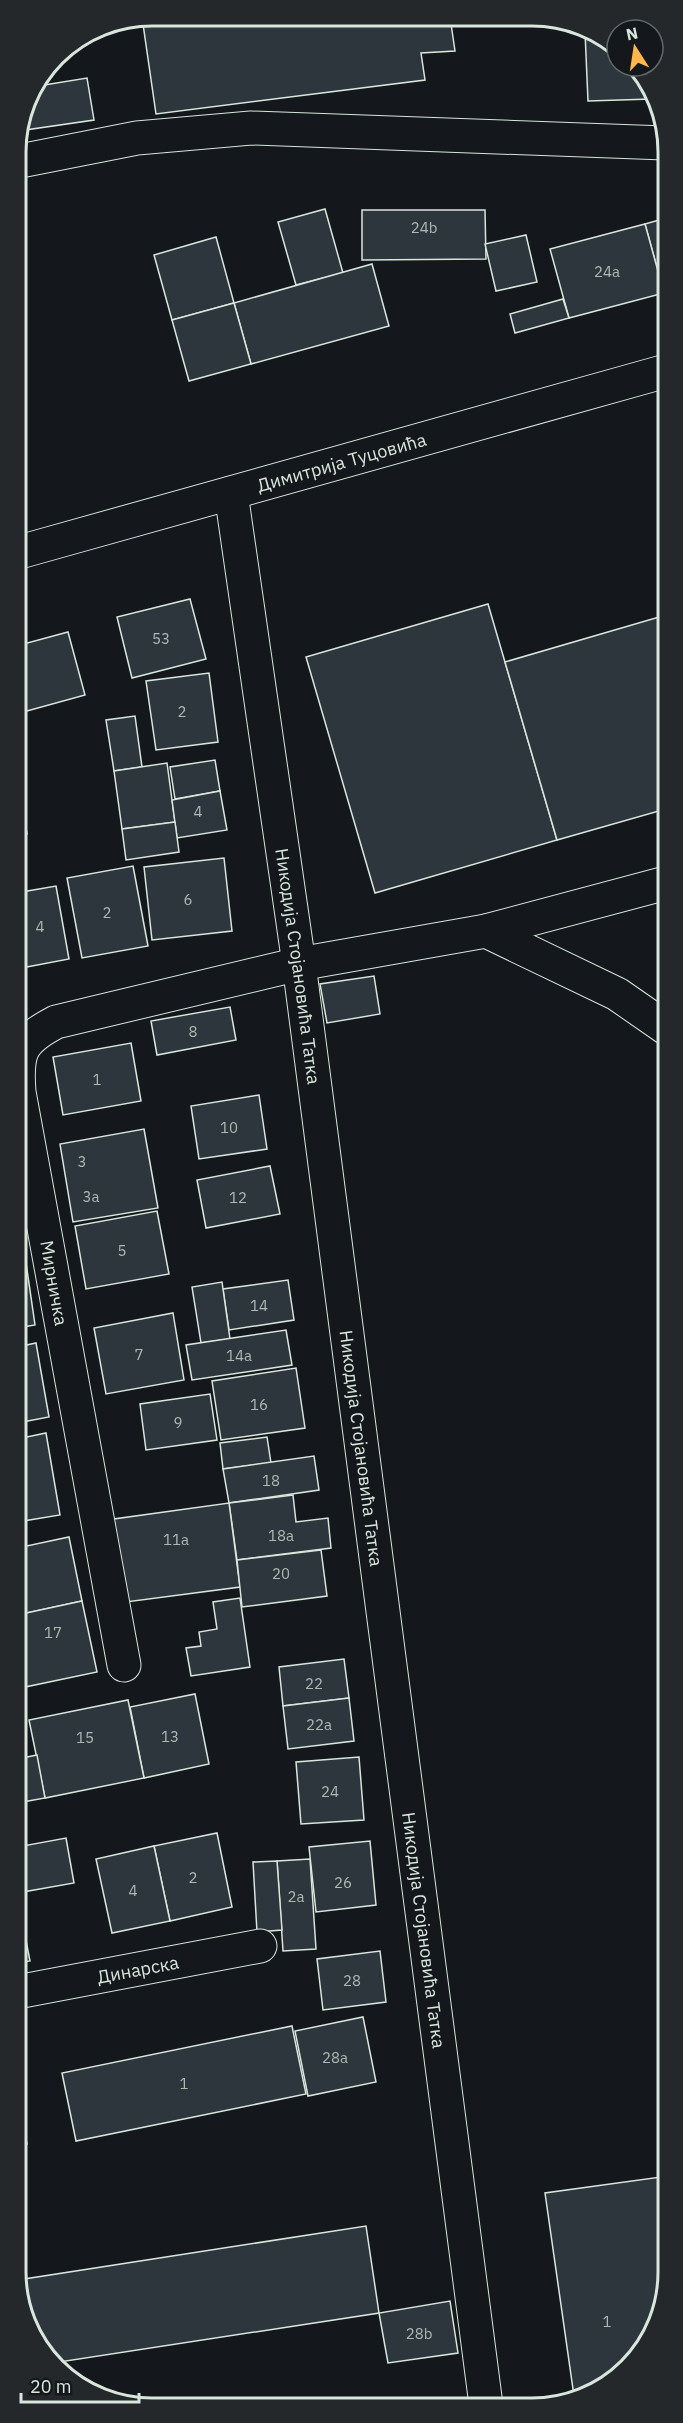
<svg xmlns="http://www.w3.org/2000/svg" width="683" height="2423" font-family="'IBM Plex Sans',sans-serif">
  <rect width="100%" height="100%" fill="#14181c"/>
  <!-- building -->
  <g fill="#2c363c" stroke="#d8e6dc" stroke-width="1.5">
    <path d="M152,15l298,2 5,34 -34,2 4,27 -269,34 -14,-97z"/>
    <path d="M585,32l32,17v17h17l17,33 -63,2z"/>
    <path d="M87,78l7,42 -76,11 11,-39 3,-5z"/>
    <path d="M325,209l18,64 -47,12 -18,-63z"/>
    <path d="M362,210h123l1,49 -124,1z"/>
    <path d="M666,218v74l-2,1 -19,-69z"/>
    <path d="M645,224l19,69 -95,25 -19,-69z"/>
    <path d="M526,235l11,47 -41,9 -11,-47z"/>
    <path d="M216,237l18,66 -62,17 -18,-65z"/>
    <path d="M372,264l17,62 -138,38 -17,-61z"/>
    <path d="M563,299l6,19 -54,15 -5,-19z"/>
    <path d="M234,303l17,61 -62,17 -17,-61z"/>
    <path d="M190,599l16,60 -74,19 -15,-61z"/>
    <path d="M488,604l69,236 -182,53 -69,-236z"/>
    <path d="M666,615v194l-109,31 -52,-178z"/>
    <path d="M68,632l17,63 -69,19v-68z"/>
    <path d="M209,673l9,69 -62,8 -10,-69z"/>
    <path d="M135,716l7,51 -28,4 -8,-51z"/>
    <path d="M215,760l5,31 -45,8 -5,-32z"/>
    <path d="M167,763l8,59 -53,7 -8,-58z"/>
    <path d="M16,775l11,59 -11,2z"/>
    <path d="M220,791l7,39 -50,8 -5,-38z"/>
    <path d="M175,822l4,30 -53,8 -4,-31z"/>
    <path d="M224,858l8,73 -80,9 -8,-73z"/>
    <path d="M133,866l15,80 -66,12 -15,-80z"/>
    <path d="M56,886l13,73 -53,10v-76z"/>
    <path d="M374,976l6,38 -53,9 -7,-39z"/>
    <path d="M230,1007l6,33 -79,15 -6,-34z"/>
    <path d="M131,1043l10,58 -78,14 -10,-58z"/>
    <path d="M259,1095l8,54 -68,10 -8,-53z"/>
    <path d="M144,1129l14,79 -85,14 -13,-78z"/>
    <path d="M270,1166l10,48 -74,14 -9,-48z"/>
    <path d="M157,1211l12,63 -83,15 -11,-63z"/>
    <path d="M24,1249l11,76 -18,3 -1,-78z"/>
    <path d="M288,1280l6,40 -65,10 -6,-41z"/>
    <path d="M222,1282l8,57 -29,4 -9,-56z"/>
    <path d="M173,1313l11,67 -78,14 -12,-66z"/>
    <path d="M286,1330l6,35 -100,15 -6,-35z"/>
    <path d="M36,1343l13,74 -32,6v-76z"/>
    <path d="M296,1368l9,60 -84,12 -9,-59z"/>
    <path d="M210,1394l7,46 -71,10 -6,-46z"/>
    <path d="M46,1433l14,82 -43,7v-83z"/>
    <path d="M267,1437l4,26 -48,6 -3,-26z"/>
    <path d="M314,1456l5,34 -90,13 -6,-34z"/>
    <path d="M293,1495l3,27 32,-4 3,30 -94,12 -8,-57z"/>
    <path d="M229,1503l11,84 -114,15 -12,-83z"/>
    <path d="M69,1537l13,64 -65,14v-67z"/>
    <path d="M321,1550l6,46 -85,11 -5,-47z"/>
    <path d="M240,1598l10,69 -59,9 -5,-28 15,-2 -2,-14 18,-3 -4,-27z"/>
    <path d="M82,1601l15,71 -72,15 -8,-38v-34z"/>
    <path d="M344,1659l5,39 -66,8 -4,-39z"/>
    <path d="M195,1694l14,70 -65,14 -14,-71z"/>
    <path d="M349,1698l5,43 -66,8 -5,-43z"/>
    <path d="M128,1700l16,78 -99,20 -16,-78z"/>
    <path d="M37,1755l8,43 -28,5v-44z"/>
    <path d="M359,1757l5,63 -63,4 -5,-62z"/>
    <path d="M217,1833l15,74 -62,14 -16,-75z"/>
    <path d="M66,1838l8,45 -57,10v-46z"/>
    <path d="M370,1841l6,64 -60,7 -7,-65z"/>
    <path d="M154,1846l16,75 -58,12 -16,-74z"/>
    <path d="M310,1859l6,90 -33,2 -6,-90z"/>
    <path d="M277,1861l5,69 -25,2 -4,-70z"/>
    <path d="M18,1900l12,61 -13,2v-62z"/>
    <path d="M380,1951l6,51 -63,8 -6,-51z"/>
    <path d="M363,2017l13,65 -68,14 -13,-65z"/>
    <path d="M292,2026l14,68 -230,47 -14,-68z"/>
    <path d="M17,2096l10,48 -10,2z"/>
    <path d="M668,2176v104l-34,82 -60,34 -29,-203z"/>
    <path d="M366,2226l13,87 -326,50 -35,-66v-17z"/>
    <path d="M450,2301l8,52 -70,10 -9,-50z"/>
  </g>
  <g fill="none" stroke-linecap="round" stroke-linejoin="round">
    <defs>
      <g id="minor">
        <path d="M15,162l122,-24 114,-10 414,15"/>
        <path id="s1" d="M231,493l68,471 187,1441"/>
        <path d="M486,931l131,63 49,34"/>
        <path d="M124,1665l-105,-573c-3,-40 1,-51 37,-70l243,-58 187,-33 180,-48"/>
        <path id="s2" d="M17,1992l243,-46"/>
      </g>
      <g id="major">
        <path id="s3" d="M16,553l650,-182"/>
      </g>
    </defs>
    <!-- minor casing -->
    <use href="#minor" stroke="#d8e6dc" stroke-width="35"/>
    <!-- major casing -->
    <use href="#major" stroke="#d8e6dc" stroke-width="35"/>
    <!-- minor -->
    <use href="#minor" stroke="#14181c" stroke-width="33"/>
    <!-- major -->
    <use href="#major" stroke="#14181c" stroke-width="33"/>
  </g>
  <g text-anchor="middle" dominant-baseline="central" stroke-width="4.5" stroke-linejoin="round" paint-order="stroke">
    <!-- number labels -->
    <g font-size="15" fill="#adbab4">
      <text x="424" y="227">24b</text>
      <text x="607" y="271">24a</text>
      <text x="161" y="638">53</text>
      <text x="182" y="711">2</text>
      <text x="198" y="811">4</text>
      <text x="188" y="899">6</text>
      <text x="107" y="912">2</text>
      <text x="40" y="926">4</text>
      <text x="193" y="1031">8</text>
      <text x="97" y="1079">1</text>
      <text x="229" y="1127">10</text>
      <text x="82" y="1161">3</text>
      <text x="91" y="1196">3a</text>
      <text x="238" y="1197">12</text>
      <text x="122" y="1250">5</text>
      <text x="259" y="1305">14</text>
      <text x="139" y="1354">7</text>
      <text x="239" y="1355">14a</text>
      <text x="259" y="1404">16</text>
      <text x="178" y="1422">9</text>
      <text x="271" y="1480">18</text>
      <text x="281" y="1535">18a</text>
      <text x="176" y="1539">11a</text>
      <text x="281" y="1573">20</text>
      <text x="53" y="1632">17</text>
      <text x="314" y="1683">22</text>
      <text x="319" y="1724">22a</text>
      <text x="170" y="1736">13</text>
      <text x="85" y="1737">15</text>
      <text x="330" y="1791">24</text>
      <text x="193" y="1877">2</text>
      <text x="343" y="1882">26</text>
      <text x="133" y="1890">4</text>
      <text x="296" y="1896">2a</text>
      <text x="352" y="1980">28</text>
      <text x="335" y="2057">28a</text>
      <text x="184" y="2083">1</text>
      <text x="607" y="2321">1</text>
      <text x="419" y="2333">28b</text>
    </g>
    <!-- street labels -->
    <g font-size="18" fill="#d8e6dc" stroke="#14181c">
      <text stroke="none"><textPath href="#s3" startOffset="338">Димитрија Туцовића</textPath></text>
      <text stroke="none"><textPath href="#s1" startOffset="478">Никодија Стојановића Татка</textPath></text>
      <text transform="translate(54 1283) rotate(80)">Мирничка</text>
      <text stroke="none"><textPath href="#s1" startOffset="964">Никодија Стојановића Татка</textPath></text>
      <text stroke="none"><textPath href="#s1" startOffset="1450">Никодија Стојановића Татка</textPath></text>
      <text stroke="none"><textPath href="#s2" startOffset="123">Динарска</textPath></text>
    </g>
  </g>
  <!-- crop -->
  <path d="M0 0H683V2423H0ZM152 26H532A126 126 0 0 1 658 152V2272A126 126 0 0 1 532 2398H152A126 126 0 0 1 26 2272V152A126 126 0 0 1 152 26Z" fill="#24282b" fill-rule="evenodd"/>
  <path fill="none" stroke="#d8e6dc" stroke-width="3" d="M152 26H532A126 126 0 0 1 658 152V2272A126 126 0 0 1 532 2398H152A126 126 0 0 1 26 2272V152A126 126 0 0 1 152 26Z"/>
  <!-- north arrow -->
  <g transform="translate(635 48) rotate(348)"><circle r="28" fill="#14181c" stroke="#626a69" stroke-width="1.5"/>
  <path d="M0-4.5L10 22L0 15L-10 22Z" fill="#ffb74d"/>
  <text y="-9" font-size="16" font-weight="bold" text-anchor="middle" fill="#d8e6dc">N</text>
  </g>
  <!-- scale -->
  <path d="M21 2393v9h118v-9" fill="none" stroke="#d8e6dc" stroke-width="3"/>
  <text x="30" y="2393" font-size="18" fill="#d8e6dc" stroke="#14181c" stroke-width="4.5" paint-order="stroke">20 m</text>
</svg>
